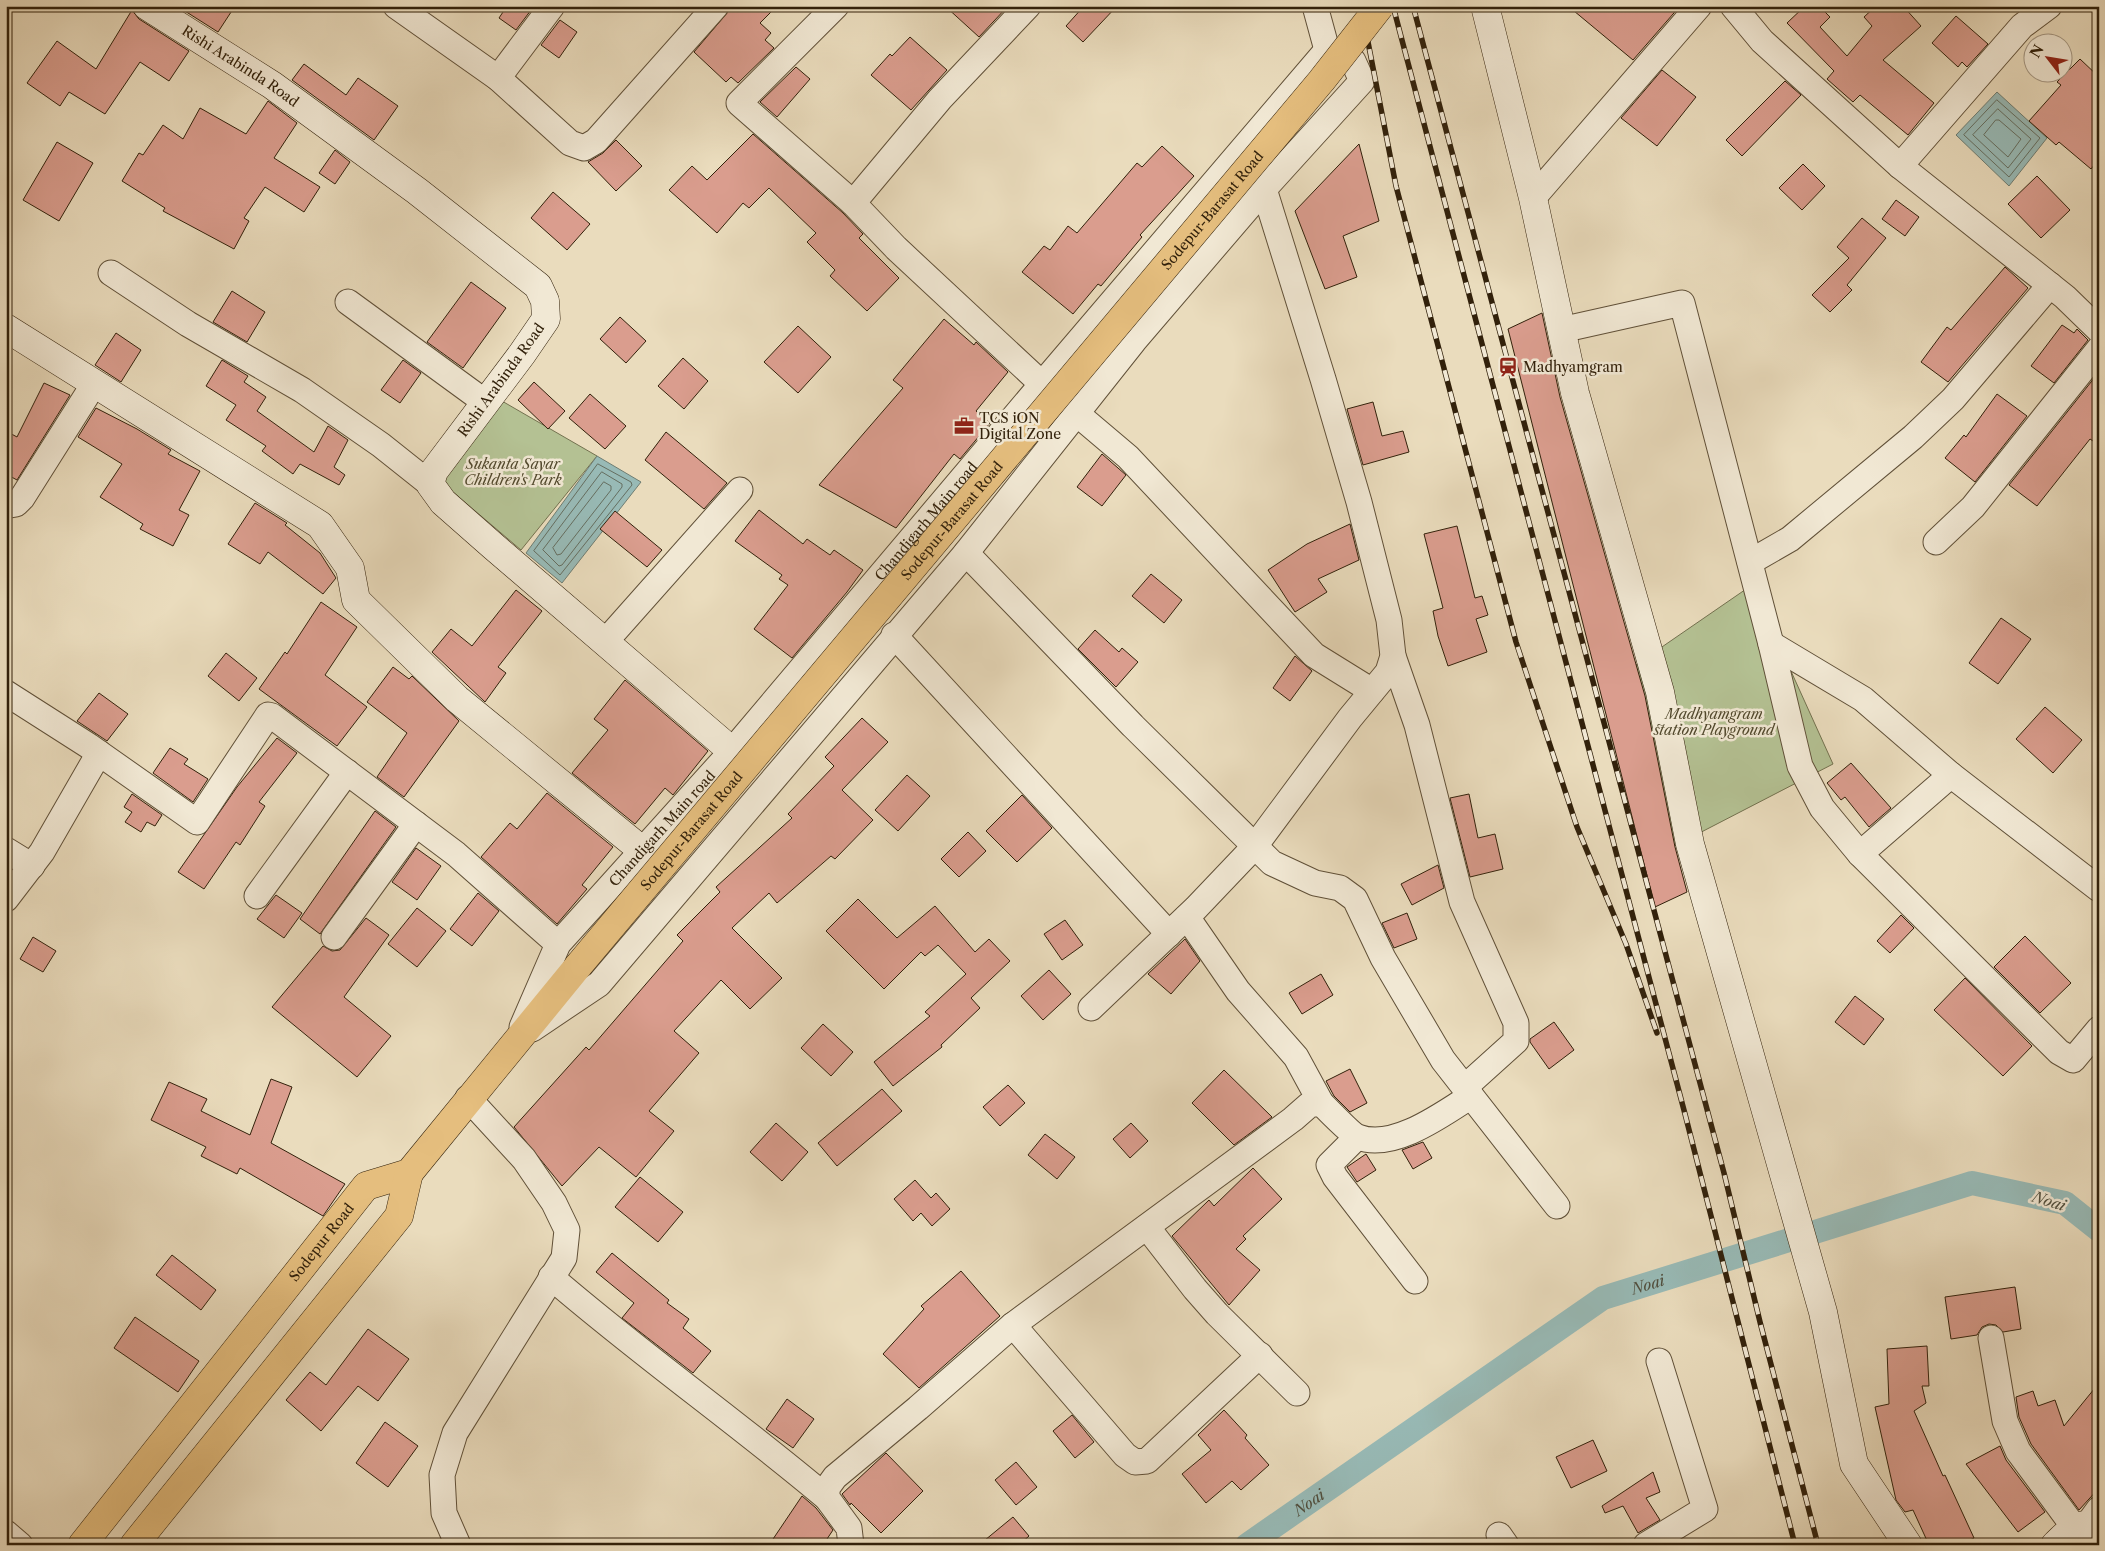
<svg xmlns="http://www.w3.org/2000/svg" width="2105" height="1551" font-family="'Libre Caslon Text',serif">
  <rect width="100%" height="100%" fill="#eadcbd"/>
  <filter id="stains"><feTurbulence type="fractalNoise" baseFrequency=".004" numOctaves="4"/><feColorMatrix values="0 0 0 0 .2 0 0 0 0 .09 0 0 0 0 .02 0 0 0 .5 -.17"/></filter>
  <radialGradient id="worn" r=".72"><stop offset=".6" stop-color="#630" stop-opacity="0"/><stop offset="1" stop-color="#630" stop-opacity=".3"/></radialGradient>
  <!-- green -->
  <g fill="#b4c193" stroke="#73714f">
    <path d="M495,397l102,59 -76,94 -81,-69z"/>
    <path d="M1752,585l81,179 -180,93 -42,-175z"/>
  </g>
  <!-- water -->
  <g fill="#98bab6" stroke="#6f7d72">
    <path d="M1997,92l50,46 -38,48 -53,-51z"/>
    <path d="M597,456l44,26 -79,101 -36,-30z"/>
  </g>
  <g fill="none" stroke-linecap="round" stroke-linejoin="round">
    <!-- shore -->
    <g stroke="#656e60" stroke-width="1">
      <path d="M1997,100l43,38 -31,39 -45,-42z"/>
      <path d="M1998,109l33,30 -23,29 -35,-33z"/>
      <path d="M1996,120h3l22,19 -13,18 -24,-22z"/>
      <path d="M598,464l33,18 1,3 -72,90 -26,-24z"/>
      <path d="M602,472l20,12v3l-60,78 -3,1 -16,-16z"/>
      <path d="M604,482l7,4v4l-50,64 -4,1 -4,-7z"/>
    </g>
    <!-- canal -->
    <path stroke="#98bab6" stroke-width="24" id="s1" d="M1247,1545l356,-247 369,-115 93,20 34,27"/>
  </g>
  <!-- building -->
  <g fill="#da9d8e" stroke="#32210b">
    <path d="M177,6h58l-17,26z"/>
    <path d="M507,6h27l-18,24 -17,-12z"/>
    <path d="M733,6h44l-17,17 11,10 -6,7 9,8 -36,35 -7,-6 -5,5 -32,-30z"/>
    <path d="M945,6h63l-29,31z"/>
    <path d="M1084,6h33l-34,36 -17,-16z"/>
    <path d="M1568,6h112l-47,54z"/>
    <path d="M1805,6h14l11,11 -10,10 27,29 25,-30 -8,-9 12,-11h27l18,20 -38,34 51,43 -26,32 -48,-40 -7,7 -26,-23 7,-8 -47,-48z"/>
    <path d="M132,10l7,9 50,32 -20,30 -29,-19 -35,52 -36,-22 -9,14 -33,-23 30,-42 39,28z"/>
    <path d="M1956,16l32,28 -21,23 -5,-5 -4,5 -26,-24z"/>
    <path d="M560,20l17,12 -18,26 -18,-13z"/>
    <path d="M910,37l37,33 -36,40 -40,-35 19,-21 2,2z"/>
    <path d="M2080,59l19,18v82l-8,10 -32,-27 -3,3 -27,-24 32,-36 -4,-3z"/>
    <path d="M304,64l42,31 12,-17 40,28 -24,34 -82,-60z"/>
    <path d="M796,67l14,12 -33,38 -17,-15z"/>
    <path d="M1662,70l34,27 -39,49 -36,-28z"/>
    <path d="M1785,81l16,14 -59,61 -16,-16z"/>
    <path d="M268,101l29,22 -23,35 46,29 -16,25 -39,-25 -21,31 5,3 -15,28 -71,-38 2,-3 -43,-27 17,-28 4,2 20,-30 20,14 17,-31 46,26z"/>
    <path d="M753,134l90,79 20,21 -4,4 40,40 -32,33 -37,-35 5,-6 -28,-28 9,-9 -47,-45 -20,20 -6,-5 -26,30 -48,-43 23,-24 15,14z"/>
    <path d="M616,140l26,26 -26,25 -28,-29 15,-9z"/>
    <path d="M57,142l36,21 -34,58 -36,-21z"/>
    <path d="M1359,144l20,77 -36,15 14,41 -32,12 -30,-78z"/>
    <path d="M1162,146l32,30 -54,59 2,2 -41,49 -3,-2 -25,30 -51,-42 22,-26 6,4 18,-24 9,7 60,-70 5,4z"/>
    <path d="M335,150l15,12 -15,22 -16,-11z"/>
    <path d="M1803,164l22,22 -23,24 -23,-22z"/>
    <path d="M2037,176l33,34 -29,28 -33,-34z"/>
    <path d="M553,192l37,32 -23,26 -36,-32z"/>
    <path d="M1896,200l23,17 -14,19 -23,-17z"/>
    <path d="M1862,218l24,20 -39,47 5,5 -22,22 -18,-17 37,-37 -12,-11z"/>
    <path d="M2005,267l23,21 -80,94 -27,-20 26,-35 4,3z"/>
    <path d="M471,282l35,26 -43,60 -36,-26z"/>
    <path d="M232,291l33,21 -18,30 -34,-20z"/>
    <path d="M1542,313l18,84 85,299 30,151 12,45 -32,15 -147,-578z"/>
    <path d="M620,317l26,24 -20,22 -26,-24z"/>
    <path d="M944,319l30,26 2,-3 32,30 -32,39 14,12 -30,36 -6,-5 -58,74 -77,-43 84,-97 -10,-8z"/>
    <path d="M2062,325l12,8 3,-4 11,11 -34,43 -23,-17z"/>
    <path d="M798,326l33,31 -33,36 -34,-31z"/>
    <path d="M116,333l25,17 -20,32 -26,-17z"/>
    <path d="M683,358l25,23 -24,28 -26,-23z"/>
    <path d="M222,360l26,16 -4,6 22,15 -9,14 57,41 14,-26 20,14 -14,27 11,8 -6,10 -39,-21 -7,10 -31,-23 4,-5 -40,-26 10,-15 -30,-19z"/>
    <path d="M403,360l18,13 -21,30 -19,-13z"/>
    <path d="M2099,372v73l-9,-6 -53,67 -28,-21z"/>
    <path d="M534,382l31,29 -17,18 -30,-29z"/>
    <path d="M44,383l26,12 -53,85 -11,-6v-43l11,6z"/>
    <path d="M590,394l36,32 -21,23 -36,-31z"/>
    <path d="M1997,394l30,22 -52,66 -30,-24 19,-23 2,2z"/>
    <path d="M1373,402l9,34 21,-5 6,21 -46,13 -16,-56z"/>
    <path d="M96,408l41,21 34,21 -3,4 32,17 -21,39 10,5 -16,31 -33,-17 3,-5 -43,-27 22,-33 -44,-27z"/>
    <path d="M666,432l61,51 -23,26 -59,-49z"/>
    <path d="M1102,454l24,21 -24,31 -25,-19z"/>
    <path d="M255,503l32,20 -2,2 35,28 16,25 -13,16 -55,-42 -8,12 -32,-20z"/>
    <path d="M759,510l44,34 4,-5 23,16 4,-5 29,20 -16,22 -55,66 -38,-29 34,-44 -9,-6 3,-4 -47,-34z"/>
    <path d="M615,511l47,39 -15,17 -47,-38z"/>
    <path d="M1350,524l9,36 -41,19 9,13 -32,20 -27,-42 39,-26z"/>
    <path d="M1457,526l18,72 7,-2 6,19 -12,4 11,33 -39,14 -10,-30 -5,-25 10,-3 -19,-74z"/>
    <path d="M1151,574l31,26 -18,23 -32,-27z"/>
    <path d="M516,590l26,21 -44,56 8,6 -21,29 -53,-50 19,-23 21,17z"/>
    <path d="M321,602l36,25 -32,48 42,32 -30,39 -78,-57 26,-37 2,2z"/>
    <path d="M2001,618l30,21 -33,45 -29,-21z"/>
    <path d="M1095,630l24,22 3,-4 16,14 -22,25 -38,-38z"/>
    <path d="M226,653l31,25 -18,23 -31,-25z"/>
    <path d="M1295,656l17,15 -22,30 -17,-13z"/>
    <path d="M393,667l16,12 3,-3 47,45 -55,76 -27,-20 30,-44 -40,-31z"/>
    <path d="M625,680l83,71 -35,44 -8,-7 -30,36 -63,-51 36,-43 -14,-11z"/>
    <path d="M99,693l29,21 -21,27 -30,-20z"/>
    <path d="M2045,707l37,33 -29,33 -37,-34z"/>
    <path d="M862,718l26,24 -46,48 31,30 -38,39 -4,-3 -54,47 -8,-10 -37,35 50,50 -32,31 -29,-29 -47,51 25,22 -50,58 25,20 -38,46 -37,-30 -37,39 -48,-59 72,-80 3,3 94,-109 -6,-6 43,-43 -4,-5 76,-69 -4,-4 46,-48 -9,-9z"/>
    <path d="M277,738l20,15 -38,49 6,4 -25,39 -4,-3 -32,47 -26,-17 59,-85z"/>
    <path d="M170,748l18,11 -4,5 24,15 -15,23 -40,-29z"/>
    <path d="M1851,763l40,45 -22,19 -24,-30 -4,3 -14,-17z"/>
    <path d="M907,775l23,21 -32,35 -23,-21z"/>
    <path d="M547,793l66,54 -31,38 5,4 -30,35 -76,-67 29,-34 7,6z"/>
    <path d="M132,794l30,21 -7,11 -8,-4 -6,10 -16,-10 7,-10 -8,-5z"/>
    <path d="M1469,794l9,44 17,-4 8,35 -33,8 -20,-79z"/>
    <path d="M1022,795l30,33 -35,34 -31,-31z"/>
    <path d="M375,811l21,16 -76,107 -20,-15z"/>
    <path d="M968,832l18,19 -27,26 -18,-18z"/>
    <path d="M416,848l25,18 -24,34 -25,-18z"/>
    <path d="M1438,865l6,23 -32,17 -11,-21z"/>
    <path d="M478,893l21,18 -27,35 -22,-17z"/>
    <path d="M276,895l26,18 -18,25 -27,-19z"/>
    <path d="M858,899l39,39 38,-32 40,46 14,-13 21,22 -39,37 9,10 -39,37 1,2 -49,39 -19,-24 56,-46 -5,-4 41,-38 -28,-29 -13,11 -4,-4 -37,37 -58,-58z"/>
    <path d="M417,908l29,23 -29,36 -29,-23z"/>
    <path d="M1407,913l10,26 -23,9 -12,-25z"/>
    <path d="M1901,915l13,13 -24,25 -13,-12z"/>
    <path d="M366,918l23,17 -45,62 47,39 -34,41 -85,-70 51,-61 9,5 8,-1z"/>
    <path d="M1065,920l18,25 -21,15 -18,-26z"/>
    <path d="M2025,936l46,47 -31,30 -46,-46z"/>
    <path d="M33,937l23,14 -13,21 -23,-13z"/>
    <path d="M1185,939l15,22 -29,33 -23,-20z"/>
    <path d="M1049,970l22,24 -28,26 -22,-24z"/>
    <path d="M1321,974l12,21 -31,19 -13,-21z"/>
    <path d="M1965,978l67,68 -29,30 -69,-66z"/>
    <path d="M1855,996l29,23 -20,26 -29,-23z"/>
    <path d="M1554,1022l20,28 -25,19 -19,-27v-3z"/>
    <path d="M823,1024l30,28 -22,24 -30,-28z"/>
    <path d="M1350,1069l17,34 -17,9 -16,-16 -8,-15z"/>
    <path d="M1224,1070l48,47 -38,28 -42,-42z"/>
    <path d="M271,1079l21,8 -21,56 74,41 -22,32 -83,-48 -3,6 -36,-18 5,-9 -55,-27 18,-38 38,17 -6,12 49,24z"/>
    <path d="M1008,1085l17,18 -25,23 -17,-19z"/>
    <path d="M882,1089l20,22 -65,55 -19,-23z"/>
    <path d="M776,1123l32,29 -26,29 -32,-29z"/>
    <path d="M1131,1123l17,18 -18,17 -17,-19z"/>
    <path d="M1045,1134l30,23 -18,22 -29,-24z"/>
    <path d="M1423,1142l9,16 -19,11 -11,-19z"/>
    <path d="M1366,1154l10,16 -19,12 -10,-15z"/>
    <path d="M1253,1168l29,31 -39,37 3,3 -10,10 24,21 -31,35 -57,-69 37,-36 5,6z"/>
    <path d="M640,1177l43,35 -25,30 -43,-35z"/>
    <path d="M915,1180l16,18 5,-5 14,16 -18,17 -11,-13 -8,8 -19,-22z"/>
    <path d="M612,1253l57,47 -2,3 22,16 -6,9 28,23 -18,22 -71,-55 12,-15 -38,-31z"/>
    <path d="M172,1255l44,35 -15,20 -45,-35z"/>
    <path d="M961,1271l39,45 -81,72 -36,-34 41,-45 -3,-3z"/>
    <path d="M2015,1287l6,42 -18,3 -7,-7 -7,-1 -7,3 -5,8 -26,4 -6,-42z"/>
    <path d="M135,1317l64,44 -21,31 -64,-44z"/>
    <path d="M368,1329l41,30 -31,42 -20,-15 -37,45 -35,-31 24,-28 16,13z"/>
    <path d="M1927,1346l2,40h-7l4,17 -12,8 29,65 2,-1 29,63 -14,7h-31l-16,-35 -8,2 -9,-12 -21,-93 14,-3 -2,-55z"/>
    <path d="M2099,1383v105l-20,22 -48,-66 -12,-27 -3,-20 17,-6 5,15 17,-6 9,26z"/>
    <path d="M787,1399l27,20 -21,29 -27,-19z"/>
    <path d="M1224,1410l23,25 -2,3 24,27 -28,25 -9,-9 -26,22 -24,-29 29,-24 -13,-15z"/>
    <path d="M1072,1415l22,27 -19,16 -22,-27z"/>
    <path d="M385,1422l33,24 -30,41 -32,-24z"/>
    <path d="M1593,1440l14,31 -36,17 -15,-31z"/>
    <path d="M2000,1446l6,14 39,52 -27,20 -52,-68z"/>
    <path d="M886,1453l37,38 -42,42 -30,-30 -1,2 -8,-11z"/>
    <path d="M1016,1462l21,25 -21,18 -21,-25z"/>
    <path d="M1653,1472l7,20 -14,6 14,22 -22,13 -15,-27 -18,7 -3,-7z"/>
    <path d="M802,1496l14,12 17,22 -10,15h-54z"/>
    <path d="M1013,1517l16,19 -10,9h-40z"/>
  </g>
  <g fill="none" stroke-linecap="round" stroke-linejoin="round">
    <defs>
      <g id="street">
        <path d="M396,6l102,72 72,65 14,5 12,-7 120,-135"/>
        <path d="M836,6l-97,97 114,100"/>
        <path d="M1028,6l-88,93 -87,104 43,45 146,136"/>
        <path d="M1315,6l12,44"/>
        <path d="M1733,6l29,35 138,125 165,131 34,33"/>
        <path d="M498,78l54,-72"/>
        <path d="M1900,166l122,-140 27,-20"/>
        <path d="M1533,198l166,-192"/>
        <path d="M111,273l77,51 114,66 79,55 49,39"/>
        <path d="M348,302l137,100"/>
        <path d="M1561,330l121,-27 89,341 29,122 22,42 38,46 199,198 14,8 26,-31"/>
        <path d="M1076,413l52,44 186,198 58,36"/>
        <path d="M6,503l4,2 6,-1 6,-6 72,-114"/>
        <path d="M1936,542l37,-35 126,-158"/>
        <path d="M966,553l167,173 139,137 43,20 25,5 15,11 28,59 60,102 114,146"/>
        <path d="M1750,562l40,-23 123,-102 40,-38 97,-114"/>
        <path d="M894,635l275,299"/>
        <path d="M605,642l135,-152"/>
        <path d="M1771,644l92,55 88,76 148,114"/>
        <path d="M1393,656l24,69 45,177 54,121v18l-51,46"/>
        <path d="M6,693l83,53 108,76 71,-107 4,1 184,138 102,90"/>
        <path d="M6,850l26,16"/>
        <path d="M1860,854l91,-79"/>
        <path d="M257,896l90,-124"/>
        <path d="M6,899l36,-47 57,-99"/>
        <path d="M1187,917l51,74 58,66 25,46"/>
        <path d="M334,937l82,-113"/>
        <path d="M1091,1008l105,-100 59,-62 95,-128 38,-46 5,-16 -4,-36 -30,-118 -36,-123 -59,-190"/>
        <path id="s2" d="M522,1027l36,-83 174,-193 310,-367 285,-334"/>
        <path d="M532,1029l67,-45 367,-431 168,-212 130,-152 98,-108 -9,-20 -26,-11"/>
        <path d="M1357,1137l-28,28 6,12 80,104"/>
        <path d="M1147,1227l48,62 22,25 80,79"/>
        <path d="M551,1277c89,77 186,145 276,221"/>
        <path d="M1013,1325l112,130 10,7 12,-1 113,-106"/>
        <path d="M1991,1338l14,83 13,30 56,76"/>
        <path d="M2088,1524l11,-15"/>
        <path d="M6,1533l14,12"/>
        <path d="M1499,1535l7,10"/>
        <path d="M458,1545l-14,-32 -2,-38 13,-42 109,-175 3,-28 -13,-27 -30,-44 -56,-61"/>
        <path d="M851,1545l-2,-17 -22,-30v-10l8,-11 83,-69 95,-83 280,-206 16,-14 12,-2c7,7 31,32 37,34 35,14 85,-23 113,-41"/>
        <path d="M1646,1545l59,-36 -46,-148"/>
      </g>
      <g id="secondary">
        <path id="s3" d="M147,6l125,79 145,106 121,95 7,15 1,18 -24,35 -88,117 -4,13 13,18 50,44 239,205"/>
        <path d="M1485,6l48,192 42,195 85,299 30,152 133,468 31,152 54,81"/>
        <path d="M6,328l314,197 30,43 6,32 101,99 186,152"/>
        <path d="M2055,1545c15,-14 23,-27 44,-15"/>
      </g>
      <g id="primary">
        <path id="s4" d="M82,1545l284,-359 43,-13 170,-208"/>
        <path d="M134,1545l265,-329 10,-43"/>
      </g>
    </defs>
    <!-- street casing -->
    <use href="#street" stroke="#605038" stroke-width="27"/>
    <!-- secondary casing -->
    <use href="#secondary" stroke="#32210b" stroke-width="29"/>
    <!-- primary casing -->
    <use href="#primary" stroke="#32210b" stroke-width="29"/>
    <!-- street -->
    <use href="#street" stroke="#f1e8d4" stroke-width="25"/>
    <!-- secondary -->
    <use href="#secondary" stroke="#f1e8d4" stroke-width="28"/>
    <!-- primary -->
    <use href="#primary" stroke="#e5be7e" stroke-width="28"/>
    <defs>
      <g id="rail">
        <path d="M1361,6l35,180 120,456 61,185 49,117 31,89"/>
        <path d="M1393,6l292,1108 110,431"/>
        <path d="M1413,6l311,1167 36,149 58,223"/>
      </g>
    </defs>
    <!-- rail casing -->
    <use href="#rail" stroke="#32210b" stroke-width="5.5"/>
    <!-- rail -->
    <use href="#rail" stroke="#f1e8d4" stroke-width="4" stroke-dasharray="11" stroke-linecap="butt"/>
    <defs>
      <g id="primary-bridge">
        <path id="s5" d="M579,965l743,-885 58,-74"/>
      </g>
    </defs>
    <!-- primary-bridge casing -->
    <use href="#primary-bridge" stroke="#32210b" stroke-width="29" stroke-linecap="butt"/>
    <!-- primary-bridge -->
    <use href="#primary-bridge" stroke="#e5be7e" stroke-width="28"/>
  </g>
  <!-- icons -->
  <defs>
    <symbol id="station-bare" viewBox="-9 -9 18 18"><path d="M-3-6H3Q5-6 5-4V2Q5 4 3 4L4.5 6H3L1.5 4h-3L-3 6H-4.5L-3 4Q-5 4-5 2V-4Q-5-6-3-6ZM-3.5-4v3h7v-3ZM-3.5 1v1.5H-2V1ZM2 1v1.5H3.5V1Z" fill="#8f2418" stroke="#f1e8d4" stroke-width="2.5" paint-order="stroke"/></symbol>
    <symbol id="office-bare" viewBox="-9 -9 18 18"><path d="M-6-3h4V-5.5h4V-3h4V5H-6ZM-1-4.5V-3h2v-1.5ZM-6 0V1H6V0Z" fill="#8f2418" stroke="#f1e8d4" stroke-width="2.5" paint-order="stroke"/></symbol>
  </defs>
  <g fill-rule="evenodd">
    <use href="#station-bare" x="1494" y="353" width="28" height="28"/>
    <use href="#office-bare" x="950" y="412" width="28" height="28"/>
  </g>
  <g text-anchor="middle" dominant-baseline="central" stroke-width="5" stroke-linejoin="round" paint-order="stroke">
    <!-- street labels -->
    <g font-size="14" fill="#32210b" stroke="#f1e8d4">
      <text stroke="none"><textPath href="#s3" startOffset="111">Rishi Arabinda Road</textPath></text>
      <text stroke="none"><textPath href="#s5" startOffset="985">Sodepur-Barasat Road</textPath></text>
      <text transform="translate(501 380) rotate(-54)">Rishi Arabinda Road</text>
      <text stroke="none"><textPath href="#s2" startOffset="651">Chandigarh Main road</textPath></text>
      <text stroke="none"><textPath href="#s5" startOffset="580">Sodepur-Barasat Road</textPath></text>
      <text stroke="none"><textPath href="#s2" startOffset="246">Chandigarh Main road</textPath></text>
      <text stroke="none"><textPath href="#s5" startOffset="175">Sodepur-Barasat Road</textPath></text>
      <text stroke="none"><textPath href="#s4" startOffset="386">Sodepur Road</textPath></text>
    </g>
    <!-- poi labels -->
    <g font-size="14" fill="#32210b" stroke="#f1e8d4" text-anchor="start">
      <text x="1523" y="367">Madhyamgram</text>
      <text x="979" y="418">TCS iON<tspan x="979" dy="16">Digital Zone</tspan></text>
    </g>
    <!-- park labels -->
    <g font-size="14" font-style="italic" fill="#52492d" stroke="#f1e8d4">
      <text x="513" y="464">Sukanta Sayar<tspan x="513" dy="16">Children's Park</tspan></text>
      <text x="1714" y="714">Madhyamgram<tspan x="1714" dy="16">station Playground</tspan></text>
    </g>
    <!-- water labels -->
    <g font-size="15" font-style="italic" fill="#514f3e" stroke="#f1e8d4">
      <text transform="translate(2049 1201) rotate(17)">Noai</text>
      <text stroke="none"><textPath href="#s1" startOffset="480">Noai</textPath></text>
      <text stroke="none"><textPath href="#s1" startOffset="75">Noai</textPath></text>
    </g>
  </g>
  <!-- margin -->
  <rect width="2105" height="1551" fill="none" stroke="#eadcbd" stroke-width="25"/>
  <rect x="8" y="8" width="2090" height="1536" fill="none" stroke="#32210b" stroke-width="2.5"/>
  <rect x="12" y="12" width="2080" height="1526" fill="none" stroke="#32210b"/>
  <!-- north arrow -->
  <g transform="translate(2048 58) rotate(301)"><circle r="24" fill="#f1e8d4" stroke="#a59884"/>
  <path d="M0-4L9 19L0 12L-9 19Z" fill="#8f2418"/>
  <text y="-8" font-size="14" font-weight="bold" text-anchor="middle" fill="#32210b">N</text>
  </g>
  <rect width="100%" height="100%" filter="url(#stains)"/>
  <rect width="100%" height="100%" fill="url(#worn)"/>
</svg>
